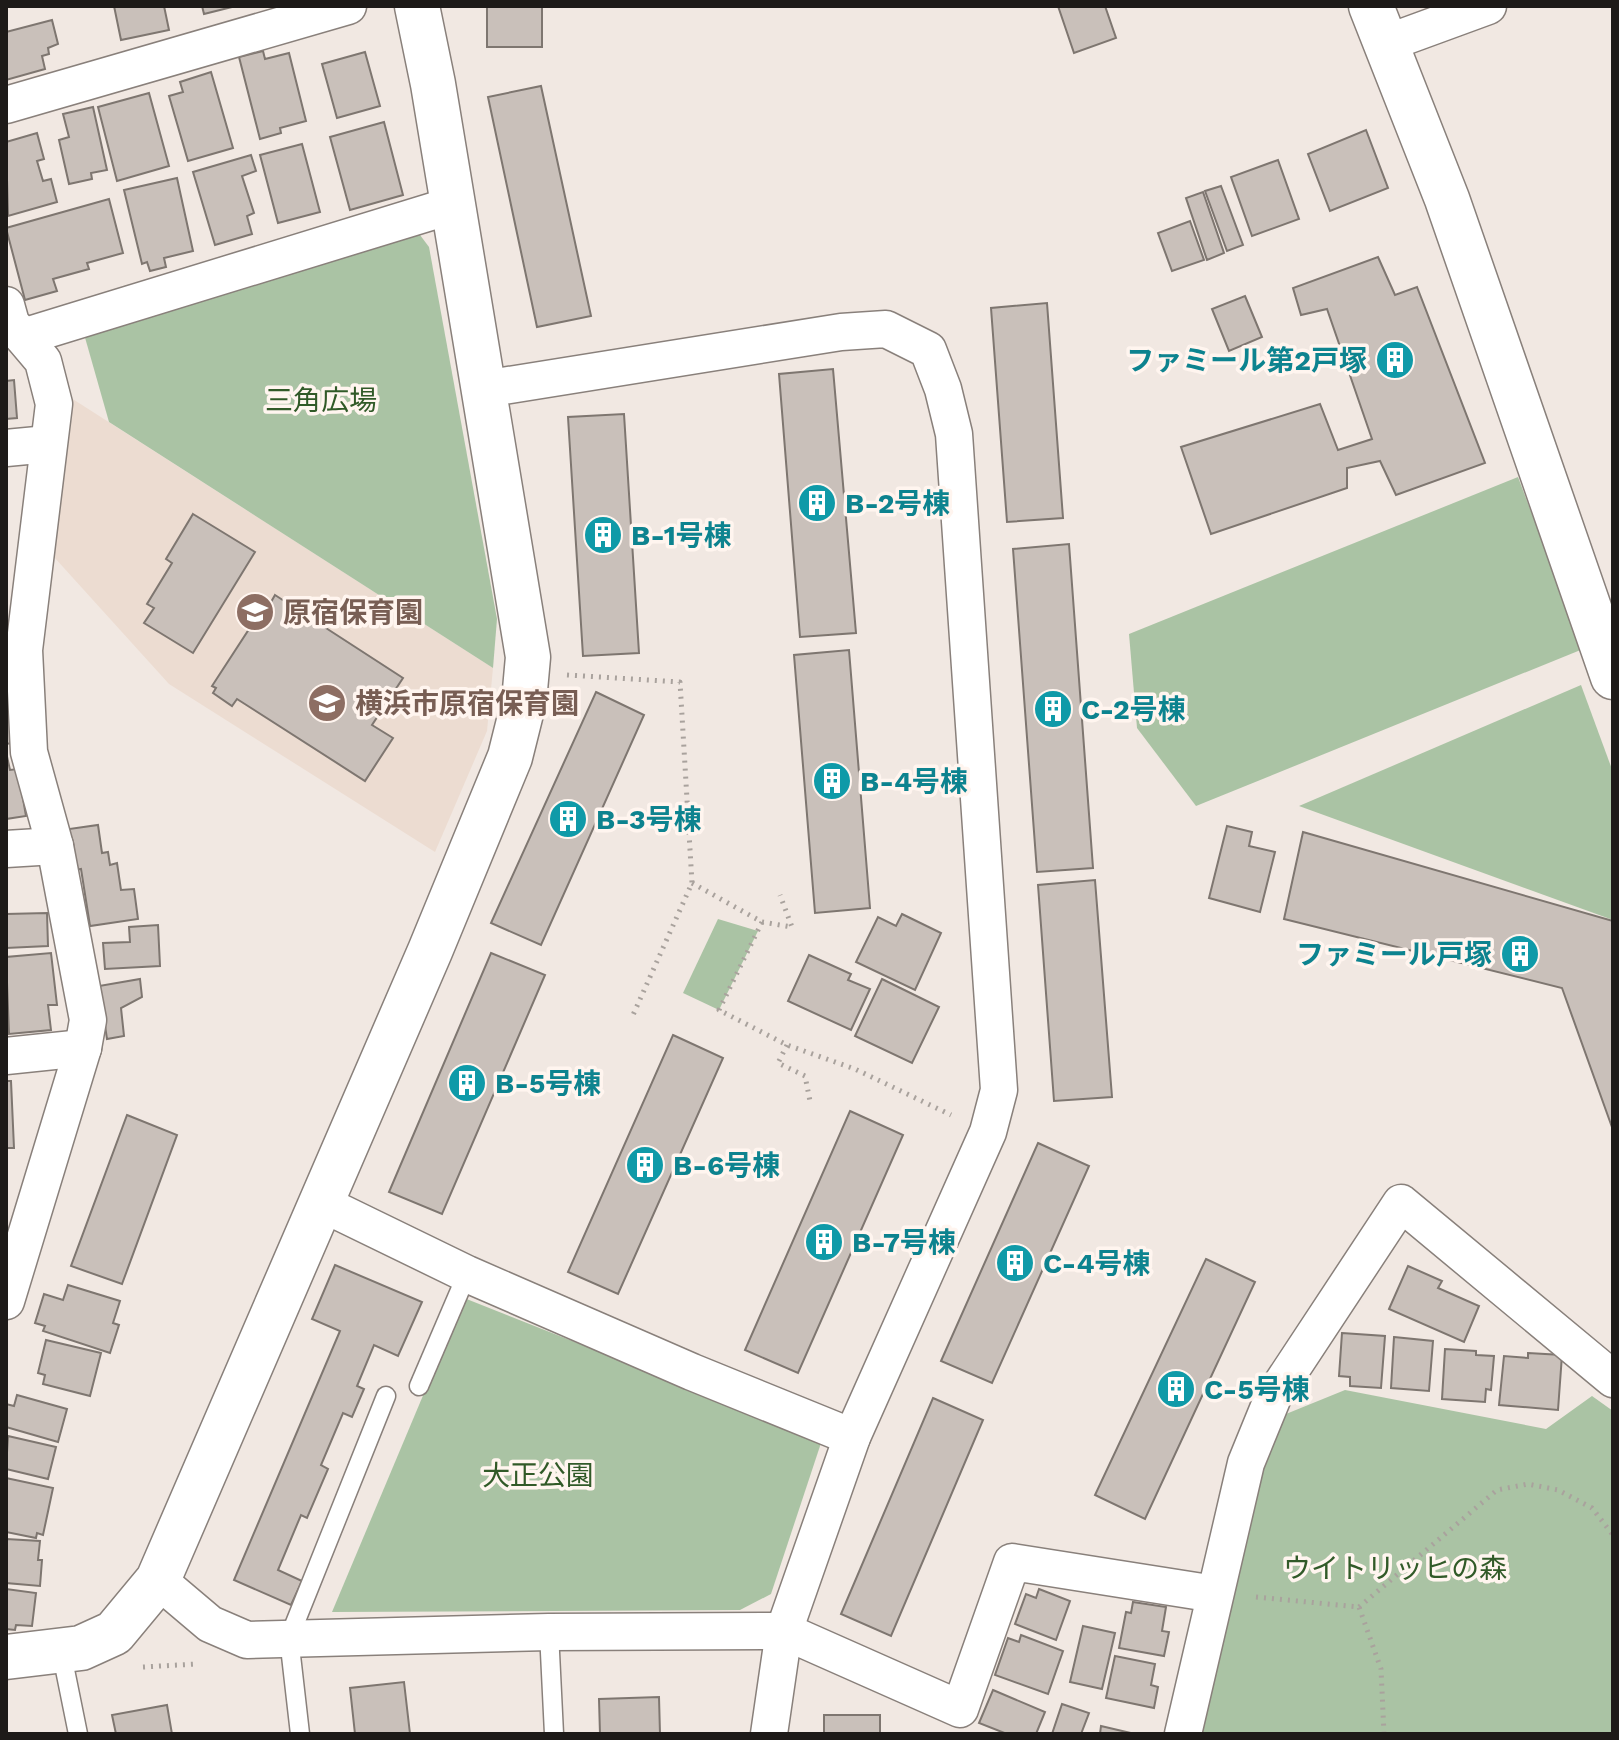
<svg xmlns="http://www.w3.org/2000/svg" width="1619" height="1740" font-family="'Work Sans','Noto Sans JP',sans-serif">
  <rect width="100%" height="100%" fill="#f1e8e2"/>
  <!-- built -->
  <path fill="#ecdcd1" d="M68,396l425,272 -6,63 -52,121 -266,-168 -115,-127z"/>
  <!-- green -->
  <g fill="#aac3a4">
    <path d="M402,234l18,1 9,12 68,372 -4,49 -384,-246 -25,-88z"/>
    <path d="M1518,477l65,172 -387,157 -59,-78 -8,-94z"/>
    <path d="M1581,685l32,87v148l-314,-114z"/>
    <path d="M718,919l40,12 -39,79 -36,-17z"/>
    <path d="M464,1298l358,142 -51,154 -31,16 -408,2z"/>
    <path d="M1345,1390l201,39 46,-33 21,15v323h-430l68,-267 35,-53z"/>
  </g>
  <!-- building -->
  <g fill="#c9c0ba" stroke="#7e7670" stroke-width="2">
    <path d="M114,6h50l5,24 -48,10z"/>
    <path d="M202,6h34l-32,8z"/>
    <rect x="487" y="6" width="55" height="41"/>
    <path d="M1058,6h47l11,32 -42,15z"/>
    <path d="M52,20l6,24 -10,4 1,6 -7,2 3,13 -39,11v-48z"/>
    <path d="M263,51l2,8 24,-6 17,68 -26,7 1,5 -21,6 -21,-82z"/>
    <path d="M365,52l15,54 -43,12 -15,-54z"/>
    <path d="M211,72l22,76 -45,13 -19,-65 14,-4 -3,-10z"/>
    <path d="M541,86l50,230 -54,11 -49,-230z"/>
    <path d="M149,93l20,73 -52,15 -19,-74z"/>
    <path d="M93,107l14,63 -16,3 1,6 -23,5 -10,-44 10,-3 -6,-23z"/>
    <path d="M384,122l19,73 -53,15 -20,-73z"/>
    <path d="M1366,130l22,58 -58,23 -22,-57z"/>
    <path d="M37,133l7,26 -7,2 6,20 8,-2 6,23 -49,14 -2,-74z"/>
    <path d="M302,144l18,68 -42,11 -18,-68z"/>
    <path d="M251,155l5,16 -14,5 12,37 -7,3 5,18 -37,11 -22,-73z"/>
    <path d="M1278,160l21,59 -47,17 -21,-59z"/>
    <path d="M177,178l16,73 -29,7 2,9 -16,4 -3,-9 -5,2 -18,-74z"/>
    <path d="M1221,186l22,59 -16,6 -22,-60z"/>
    <path d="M1203,192l21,61 -17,7 -21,-62z"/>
    <path d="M109,199l14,54 -36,10 2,6 -36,10 4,12 -32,9 -19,-72z"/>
    <path d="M1190,221l14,39 -32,11 -14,-38z"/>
    <path d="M1378,257l17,38 22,-8 68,176 -89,32 -16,-34 -33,7v20l-136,46 -30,-87 139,-43 18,46 34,-11 -45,-130 -26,6 -8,-27z"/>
    <path d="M1245,296l17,41 -33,14 -17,-42z"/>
    <path d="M1047,303l16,215 -56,4 -16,-214z"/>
    <path d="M833,369l23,264 -56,4 -21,-263z"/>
    <path d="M14,380l3,38 -11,1v-38z"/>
    <path d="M624,414l15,239 -56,3 -15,-239z"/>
    <path d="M193,514l62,38 -62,101 -49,-30 10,-15 -7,-4 25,-41 -6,-4z"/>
    <path d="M1069,544l24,324 -56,4 -24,-323z"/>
    <path d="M275,595l128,83 -31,47 21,13 -28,43 -128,-82 -5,7 -19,-13 3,-5 -4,-2 56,-86 3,2z"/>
    <path d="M849,650l21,258 -55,5 -21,-258z"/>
    <path d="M596,692l48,23 -103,230 -50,-22z"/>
    <path d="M6,693h3l3,50 -6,1z"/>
    <path d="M6,752l4,18 8,-1 8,47 -20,3z"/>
    <path d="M98,825l4,28 6,-1 2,13 7,-2 4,27 13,-1 4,30 -48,7 -9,-57 -6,1 -6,-41z"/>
    <path d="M1227,826l25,6 -3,14 26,6 -15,60 -51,-14z"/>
    <path d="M1303,832l310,89v209l-51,-142 -278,-69z"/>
    <path d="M1095,880l17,217 -58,4 -16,-216z"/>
    <path d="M47,913l1,33 -42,2v-34z"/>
    <path d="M902,914l39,19 -26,57 -59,-28 22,-45 18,9z"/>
    <path d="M158,925l2,41 -55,3 -2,-26 27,-1 -1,-15z"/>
    <path d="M51,953l6,52h-9l3,25 -42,4 -3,-77z"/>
    <path d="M491,953l54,22 -103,239 -53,-22z"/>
    <path d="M809,955l42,19 -3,6 22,9 -19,41 -63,-29z"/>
    <path d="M140,979l2,18 -21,11 3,28 -17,3 -8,-53z"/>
    <path d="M882,979l57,28 -27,56 -57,-27z"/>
    <path d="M673,1035l50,23 -105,236 -50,-22z"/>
    <path d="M6,1081h5l3,67h-8z"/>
    <path d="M850,1111l53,24 -105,238 -53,-23z"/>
    <path d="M127,1115l50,20 -55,149 -51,-18z"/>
    <path d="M1038,1143l51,23 -97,217 -51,-22z"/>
    <path d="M1206,1259l49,23 -110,237 -50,-24z"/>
    <path d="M335,1265l87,37 -24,54 -24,-11 -17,41 7,3 -12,28 -9,-4 -22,52 7,4 -21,49 -6,-3 -23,55 24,11 -11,24 -57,-25 106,-249 -28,-12z"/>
    <path d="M1408,1266l34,15 -4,7 41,18 -15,36 -75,-33z"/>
    <path d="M68,1285l52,16 -7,22 6,2 -9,28 -67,-22 2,-5 -10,-3 9,-29 19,6z"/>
    <path d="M1342,1333l43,3 -4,52 -31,-2v-9l-11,-1z"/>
    <path d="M1394,1337l39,4 -4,50 -38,-3z"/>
    <path d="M46,1340l55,13 -11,43 -47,-12 2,-9 -7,-2z"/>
    <path d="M1445,1349l31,2v4l18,1 -3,34 -5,-1 -1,13 -43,-3z"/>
    <path d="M1528,1353l34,2 -4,55 -59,-5 5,-49 24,2z"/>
    <path d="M17,1395l50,14 -9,33 -52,-15v-23l8,2z"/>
    <path d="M933,1398l50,22 -92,216 -50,-22z"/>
    <path d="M8,1436l48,11 -8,32 -42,-10z"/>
    <path d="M6,1478l47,10 -10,47 -6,-2 -1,5 -30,-6z"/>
    <path d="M6,1539l34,2 -2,19h4l-2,26 -34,-3z"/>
    <path d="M6,1589l30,4 -4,33 -16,-1 -1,5 -9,-1z"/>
    <path d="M1039,1589l31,12 -14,39 -41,-16 11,-30 10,4z"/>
    <path d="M1133,1602l33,5 -4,24 7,1 -5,24 -45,-8 7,-36 5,1z"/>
    <path d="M1083,1626l32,7 -13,56 -32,-7z"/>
    <path d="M1021,1635l42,16 -15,43 -53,-19 13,-37 11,4z"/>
    <path d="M1115,1656l40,8 -4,21 7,2 -4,21 -48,-10z"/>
    <path d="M404,1682l6,52h-55l-5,-46z"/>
    <path d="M993,1690l52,22 -9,22h-29l-28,-11z"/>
    <path d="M659,1697l1,37h-60l-1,-35z"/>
    <path d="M1062,1704l27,9 -8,21h-29z"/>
    <path d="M167,1705l5,29h-56l-4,-19z"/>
    <rect x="824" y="1715" width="56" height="19"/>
    <path d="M1101,1726l34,8h-35z"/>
  </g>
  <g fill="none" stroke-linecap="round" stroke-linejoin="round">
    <defs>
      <g id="lane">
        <path d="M419,1386l48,-112"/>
        <path d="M549,1632l5,102"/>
        <path d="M61,1650l17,84"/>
        <path d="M300,1734l-11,-96 97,-242"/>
      </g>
      <g id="street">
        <path d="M1387,43l101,-37"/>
        <path d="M6,105l342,-99"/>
        <path d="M6,305l5,18 32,38 11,43 -30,246 5,102 26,94 33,174 -5,28 -77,253"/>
        <path d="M23,337l430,-132"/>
        <path d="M484,389l357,-57 45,-3 42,21 15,39 11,45 45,656 -11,42 -136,305 -68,194 -15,103"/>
        <path d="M6,448l42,-4"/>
        <path d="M6,849l49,-3"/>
        <path d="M6,1056l77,-8"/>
        <path d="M319,1202l148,72 225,98 160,65"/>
        <path d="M158,1580l52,44 37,16 302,-8 235,-1 176,78 52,-147 203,32"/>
        <path d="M1183,1734l63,-271 27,-66 128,-194 212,176"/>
      </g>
      <g id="secondary">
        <path d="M1371,6l76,193 166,478"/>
        <path d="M6,1657l75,-9 33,-15 44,-53 272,-629 80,-194 14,-56 4,-44 -95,-573 -16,-78"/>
      </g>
    </defs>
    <!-- lane casing -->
    <use href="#lane" stroke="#89807b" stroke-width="21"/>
    <!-- street casing -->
    <use href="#street" stroke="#89807b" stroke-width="39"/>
    <!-- secondary casing -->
    <use href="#secondary" stroke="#89807b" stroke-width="47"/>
    <!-- path -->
    <g stroke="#a9a29d" stroke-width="5" stroke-dasharray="2 6" stroke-linecap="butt">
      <path d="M567,675l113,7 12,201 -59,132"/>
      <path d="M692,883l70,39 30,5 -12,-32"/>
      <path d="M762,922l-43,88 68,35 68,24 96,46"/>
      <path d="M787,1045l-9,18 27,13 5,25"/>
      <path d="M1256,1597l103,10 22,62 3,65"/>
      <path d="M1359,1607l138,-117 31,-6 30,6 34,18 21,27"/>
      <path d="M143,1667l54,-3"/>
    </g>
    <!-- lane -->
    <use href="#lane" stroke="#fff" stroke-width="18"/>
    <!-- street -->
    <use href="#street" stroke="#fff" stroke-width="36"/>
    <!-- secondary -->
    <use href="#secondary" stroke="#fff" stroke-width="44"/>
  </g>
  <!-- icons -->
  <defs>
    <symbol id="building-disc" viewBox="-11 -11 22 22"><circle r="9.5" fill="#0f9aa8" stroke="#fff5ef"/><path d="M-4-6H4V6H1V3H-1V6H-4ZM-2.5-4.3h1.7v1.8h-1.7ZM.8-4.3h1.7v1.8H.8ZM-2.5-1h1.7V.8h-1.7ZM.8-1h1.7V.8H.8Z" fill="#fff"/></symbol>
    <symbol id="school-disc" viewBox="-11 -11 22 22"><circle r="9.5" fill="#8d6e63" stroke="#fff5ef"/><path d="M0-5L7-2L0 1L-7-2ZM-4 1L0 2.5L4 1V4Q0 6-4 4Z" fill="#fff"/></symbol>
  </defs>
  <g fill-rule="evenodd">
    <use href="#building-disc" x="1373" y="338" width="44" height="44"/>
    <use href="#building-disc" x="795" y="481" width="44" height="44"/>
    <use href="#building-disc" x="581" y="513" width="44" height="44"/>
    <use href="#school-disc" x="233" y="590" width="44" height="44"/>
    <use href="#school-disc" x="305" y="681" width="44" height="44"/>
    <use href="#building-disc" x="1031" y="687" width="44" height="44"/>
    <use href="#building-disc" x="810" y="759" width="44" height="44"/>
    <use href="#building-disc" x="546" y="797" width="44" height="44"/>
    <use href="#building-disc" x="1498" y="932" width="44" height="44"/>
    <use href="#building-disc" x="445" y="1061" width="44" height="44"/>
    <use href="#building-disc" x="623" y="1143" width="44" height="44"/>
    <use href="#building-disc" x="802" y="1220" width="44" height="44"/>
    <use href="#building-disc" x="993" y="1241" width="44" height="44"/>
    <use href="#building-disc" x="1154" y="1367" width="44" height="44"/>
  </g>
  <g text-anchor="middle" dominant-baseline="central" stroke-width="7" stroke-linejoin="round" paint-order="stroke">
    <!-- culture labels -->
    <g font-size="28" font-weight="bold" fill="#0d838f" stroke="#fff5ef" text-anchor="start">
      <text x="1367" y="360" text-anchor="end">ファミール第2戸塚</text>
      <text x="845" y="503">B-2号棟</text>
      <text x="631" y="535">B-1号棟</text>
      <text x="1081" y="709">C-2号棟</text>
      <text x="860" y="781">B-4号棟</text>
      <text x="596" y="819">B-3号棟</text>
      <text x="1492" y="954" text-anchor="end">ファミール戸塚</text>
      <text x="495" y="1083">B-5号棟</text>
      <text x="673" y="1165">B-6号棟</text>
      <text x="852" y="1242">B-7号棟</text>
      <text x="1043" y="1263">C-4号棟</text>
      <text x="1204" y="1389">C-5号棟</text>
    </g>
    <!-- park labels -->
    <g font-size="28" fill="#315a28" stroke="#fff5ef">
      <text x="321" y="400">三角広場</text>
      <text x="538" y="1475">大正公園</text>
      <text x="1395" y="1568">ウイトリッヒの森</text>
    </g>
    <!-- education labels -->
    <g font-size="28" font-weight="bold" fill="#785e54" stroke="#fff5ef" text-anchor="start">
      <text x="283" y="612">原宿保育園</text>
      <text x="355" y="703">横浜市原宿保育園</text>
    </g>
  </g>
  <!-- border -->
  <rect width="1619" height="1740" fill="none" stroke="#1d1a18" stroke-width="16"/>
</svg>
